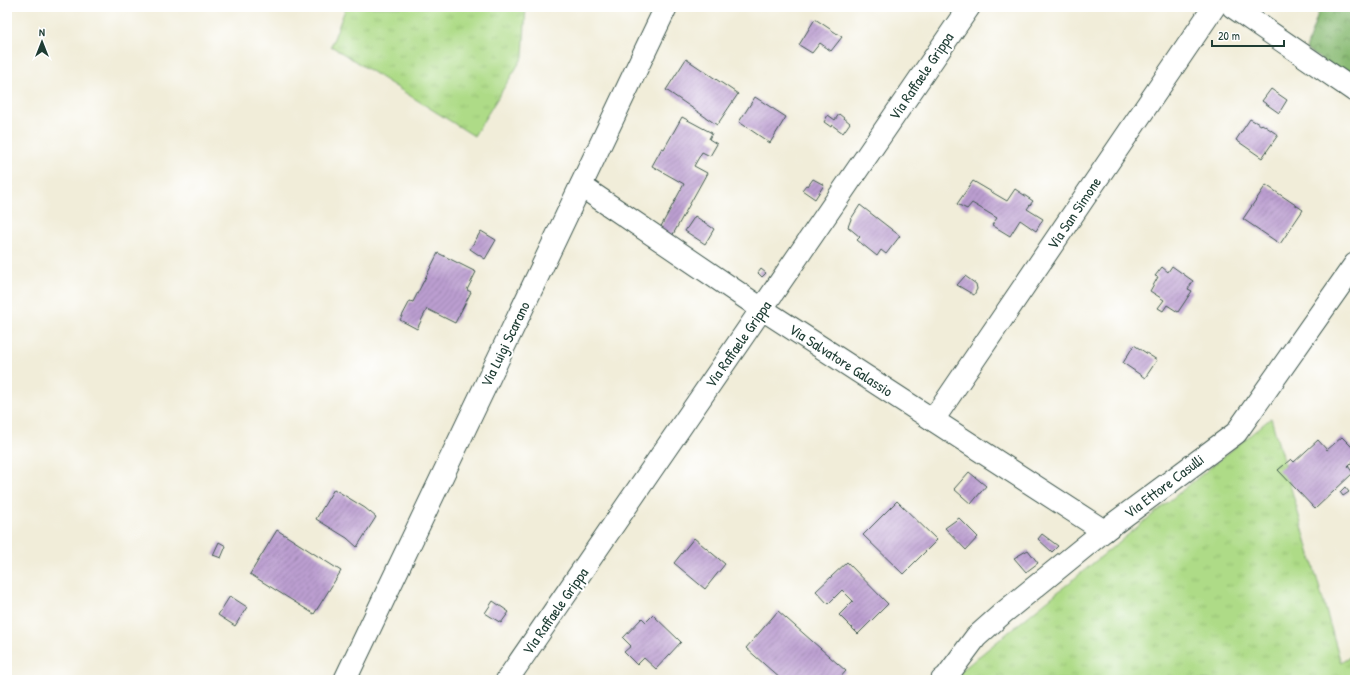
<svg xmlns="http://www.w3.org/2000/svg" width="1362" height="687" font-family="'Patrick Hand',sans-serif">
  <defs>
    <pattern id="grass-tufts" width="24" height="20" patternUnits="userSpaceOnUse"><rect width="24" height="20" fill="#aedb87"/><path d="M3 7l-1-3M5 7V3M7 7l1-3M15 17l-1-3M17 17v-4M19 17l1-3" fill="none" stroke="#95bd75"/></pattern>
    <pattern id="forest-crowns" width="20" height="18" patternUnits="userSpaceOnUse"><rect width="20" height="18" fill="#8abb74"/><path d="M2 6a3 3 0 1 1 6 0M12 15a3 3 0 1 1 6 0" fill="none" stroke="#709960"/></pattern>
    <pattern id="building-hatch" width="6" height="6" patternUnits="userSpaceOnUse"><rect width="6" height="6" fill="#bb9ed0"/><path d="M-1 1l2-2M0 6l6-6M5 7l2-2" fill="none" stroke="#9782aa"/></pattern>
  </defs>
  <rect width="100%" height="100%" fill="#fff"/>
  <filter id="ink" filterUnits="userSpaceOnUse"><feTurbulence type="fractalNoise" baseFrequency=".025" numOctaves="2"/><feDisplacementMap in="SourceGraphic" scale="8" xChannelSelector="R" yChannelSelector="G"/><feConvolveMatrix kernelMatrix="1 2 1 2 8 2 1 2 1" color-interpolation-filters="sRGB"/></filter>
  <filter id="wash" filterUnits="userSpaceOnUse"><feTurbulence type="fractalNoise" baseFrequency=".012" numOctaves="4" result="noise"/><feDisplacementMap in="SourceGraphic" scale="16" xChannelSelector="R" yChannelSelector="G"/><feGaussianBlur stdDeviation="0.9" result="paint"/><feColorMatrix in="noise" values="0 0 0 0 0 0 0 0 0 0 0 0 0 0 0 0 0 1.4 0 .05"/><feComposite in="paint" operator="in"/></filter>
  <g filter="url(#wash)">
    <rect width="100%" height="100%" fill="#f1edd9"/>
    <!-- grass -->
    <g fill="url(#grass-tufts)" stroke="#668c5e">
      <path d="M346,7h180l-3,50 -49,79 -143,-90z"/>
      <path d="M1271,418l70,245 14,-10v27h-405z"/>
    </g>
    <!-- forest -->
    <path fill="url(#forest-crowns)" stroke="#547c54" d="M1320,7h35v75l-49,-33z"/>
    <g id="blocks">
      <!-- building -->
      <g fill="url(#building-hatch)">
        <path d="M815,19l27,18 -11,14 -11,-8 -8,10 -13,-8z"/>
        <path d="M686,59l52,35 -21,31 -51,-35z"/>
        <path d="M1271,89l16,11 -8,13 -17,-12z"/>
        <path d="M755,97l31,20 -16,26 -31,-21z"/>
        <path d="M839,114l11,9 -7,10 -11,-8 -1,2 -7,-5 4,-7 7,5z"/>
        <path d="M682,117l30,16 -3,6 8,5 -7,12 -8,-4 -8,14 13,7 -36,65 -12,-8 25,-46 -32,-18 10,-18 2,1z"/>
        <path d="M1250,119l11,6 1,-1 16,11 -16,23 -26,-18z"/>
        <path d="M813,179l11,6 -9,14 -13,-9 4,-5 2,1z"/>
        <path d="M973,181l34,20 8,-12 18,12 -6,8 16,10 -7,12 -16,-11 -10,16 -18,-11 5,-7 -25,-15 -5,6 -10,-5z"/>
        <path d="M1266,185l37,25 -23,34 -37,-25z"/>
        <path d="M860,205l40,31 -14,18 -5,-4 -4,6 -20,-16 3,-3 -12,-10 3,-8z"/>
        <path d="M695,216l19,13 -9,15 -20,-13z"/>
        <path d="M481,231l15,9 -11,19 -15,-10z"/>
        <path d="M438,253l38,19 -9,18 4,2 -16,31 -28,-14 -10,20 -17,-9 10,-19 3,1z"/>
        <path d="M1172,266l21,15 -5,8 4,2 -14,21 -11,-7 -4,6 -5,-3 6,-8 -14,-9 8,-14 -3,-1 7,-9 6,5z"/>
        <path d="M761,269l5,4 -4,4 -4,-4z"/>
        <path d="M965,276l11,8 1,5 -3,6 -17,-10z"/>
        <path d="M1134,345l23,15 -12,18 -22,-15z"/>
        <path d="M1342,437l13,13v9l-7,7 5,7 -38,36 -37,-39 13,-11 3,3 24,-22 9,10z"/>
        <path d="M969,472l17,14 -15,18 -17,-15z"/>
        <path d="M1345,487l4,5 -6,4 -3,-4z"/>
        <path d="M334,489l31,19 11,9 -19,30 -10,-9 -31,-19z"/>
        <path d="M897,501l40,39 -34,34 -40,-39z"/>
        <path d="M959,518l19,19 -12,13 -21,-22z"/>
        <path d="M277,530l64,41 -27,43 -64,-40z"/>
        <path d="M1042,534l16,12 -6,6 -14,-13z"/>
        <path d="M694,538l31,26 -20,25 -31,-26z"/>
        <path d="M219,542l7,4 -5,12 -8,-3z"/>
        <path d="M1028,550l10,13 -12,9 -12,-14z"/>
        <path d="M847,562l41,42 -30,30 -19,-19 14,-14 -11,-11 -14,14 -12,-13z"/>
        <path d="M230,596l17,11 -12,19 -17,-11z"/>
        <path d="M493,601l16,11 -8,11 -16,-10z"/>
        <path d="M778,611l68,60 -8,9h-56l-36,-32z"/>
        <path d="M653,615l28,27 -25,27 -12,-11 -7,7 -13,-13 7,-6 -8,-8 19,-20 4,4z"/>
      </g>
    </g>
  </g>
  <g filter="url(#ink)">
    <use href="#blocks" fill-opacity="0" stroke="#3e574d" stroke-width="1"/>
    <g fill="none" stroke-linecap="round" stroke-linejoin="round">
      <defs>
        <g id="minor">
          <path d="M1233,7l122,84"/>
          <path d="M581,186l181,123 342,222"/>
          <path d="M933,420l281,-413"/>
          <path d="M345,680l321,-673"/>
          <path d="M507,680l462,-673"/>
          <path d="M942,680l5,-4 29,-39 27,-24 101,-82 132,-98 119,-169"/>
        </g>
      </defs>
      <!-- minor casing -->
      <use href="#minor" stroke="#3e574d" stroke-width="24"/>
      <!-- minor -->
      <use href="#minor" stroke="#fff" stroke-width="22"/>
    </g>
  </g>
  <g text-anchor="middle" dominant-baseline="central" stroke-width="4" stroke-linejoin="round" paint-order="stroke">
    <!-- street labels -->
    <g font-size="15" fill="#1f3d34" stroke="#fff">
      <text transform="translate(921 76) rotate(-56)">Via Raffaele Grippa</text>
      <text transform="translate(1074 213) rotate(-56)">Via San Simone</text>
      <text transform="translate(505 344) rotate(-64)">Via Luigi Scarano</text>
      <text transform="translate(738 344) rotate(-55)">Via Raffaele Grippa</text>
      <text transform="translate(841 360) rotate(33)">Via Salvatore Galassio</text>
      <text transform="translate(1164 486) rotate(-37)">Via Ettore Casulli</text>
      <text transform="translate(555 611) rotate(-55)">Via Raffaele Grippa</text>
    </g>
  </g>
  <!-- margin -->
  <rect width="1362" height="687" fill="none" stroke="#fff" stroke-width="24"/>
  <!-- north arrow -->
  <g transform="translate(42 42)" stroke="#ffffff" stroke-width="3" paint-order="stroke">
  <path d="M0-3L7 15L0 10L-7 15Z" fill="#1f3d34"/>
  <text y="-6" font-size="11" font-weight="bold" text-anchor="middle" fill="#1f3d34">N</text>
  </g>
  <!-- scale -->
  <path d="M1212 40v6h72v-6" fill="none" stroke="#1f3d34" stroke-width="2"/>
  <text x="1218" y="40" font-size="12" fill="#1f3d34" stroke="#ffffff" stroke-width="3" paint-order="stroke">20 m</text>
</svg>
